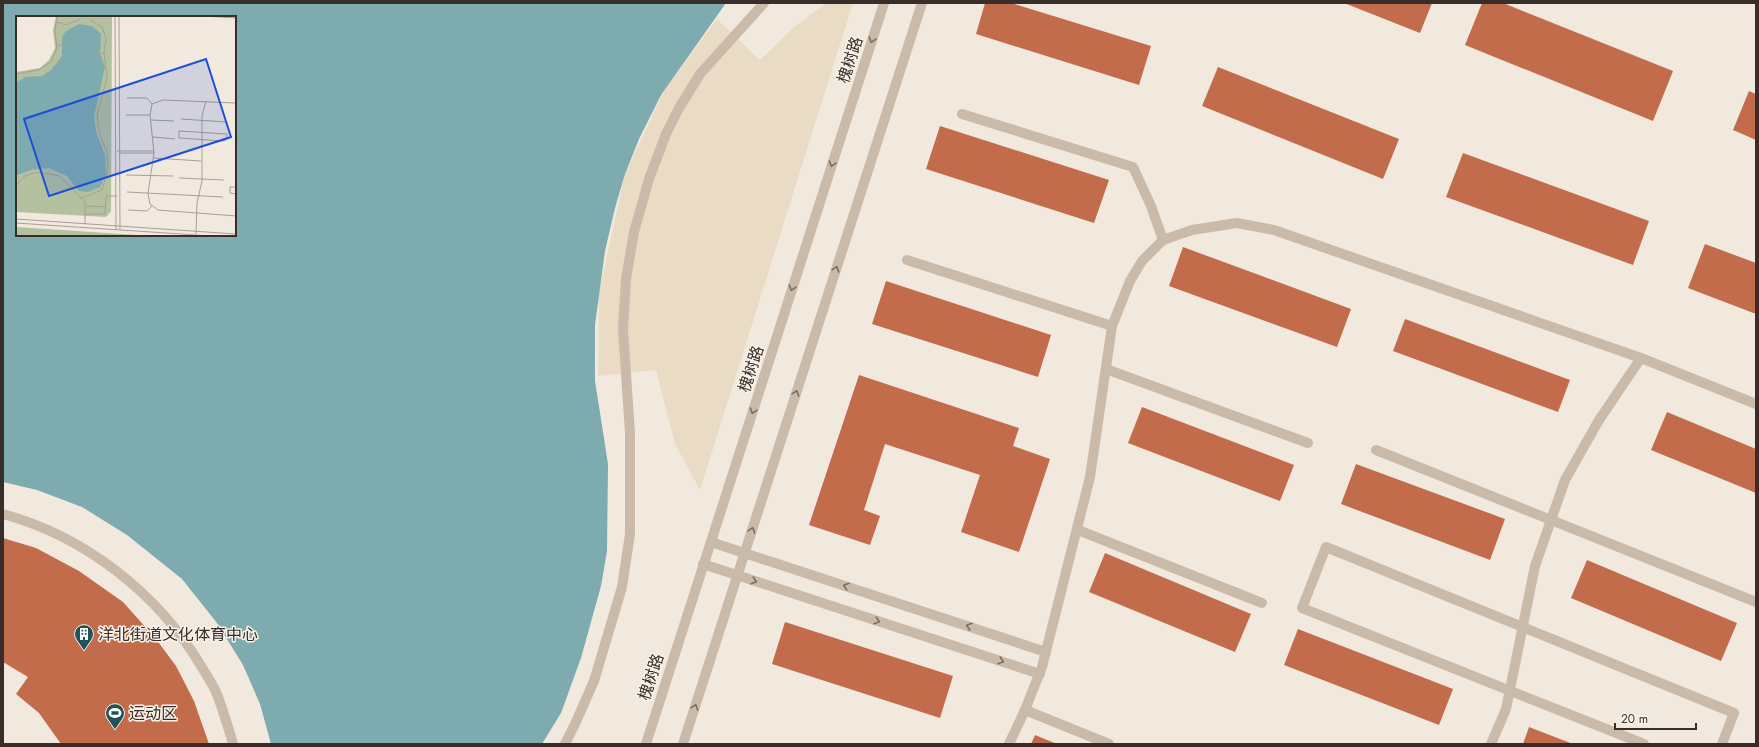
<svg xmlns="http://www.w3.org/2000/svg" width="1759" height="747" font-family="Jost,'Noto Sans SC',sans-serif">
  <rect width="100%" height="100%" fill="#f2e9de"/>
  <!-- plaza -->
  <path fill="#eadbc5" d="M826,3h27l-153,487 -25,-46 -19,-74 -58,6 1,-84 26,-118 40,-85 52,-70 43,41 34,-33z"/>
  <!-- water -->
  <path fill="#7dabaf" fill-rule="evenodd" d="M3,3h723l-65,92 -22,44 -14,35 -10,34 -10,43 -10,74v56l13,83 -1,87 -6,35 -20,72 -20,55 -19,31h-271l-11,-40 -17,-39 -26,-42 -35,-44 -55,-44 -45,-28 -45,-17 -34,-8zM17,17h218v218h-218z"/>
  <!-- building -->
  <g fill="#c36c4b">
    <path d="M985,3h26l140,43 -12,39 -163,-51z"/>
    <path d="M1344,3h88l-12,30z"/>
    <path d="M1482,3h21l170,68 -20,50 -188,-76z"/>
    <path d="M1218,67l181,72 -16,40 -181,-73z"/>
    <path d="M1749,91l7,3v46l-23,-10z"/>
    <path d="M940,126l169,54 -15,43 -168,-54z"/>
    <path d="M1463,153l186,68 -16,44 -187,-68z"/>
    <path d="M1705,244l51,19v51l-68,-26z"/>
    <path d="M1183,247l168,62 -14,38 -168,-61z"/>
    <path d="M886,281l165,54 -13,42 -166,-53z"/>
    <path d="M1405,319l165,61 -12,32 -165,-61z"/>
    <path d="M859,375l160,53 -6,18 37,13 -31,93 -58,-20 19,-57 -95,-31 -21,66 16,6 -10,29 -61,-20z"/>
    <path d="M1142,407l152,58 -14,36 -152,-58z"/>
    <path d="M1667,412l89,37v44l-105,-43z"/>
    <path d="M1356,464l149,55 -15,41 -149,-56z"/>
    <path d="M3,538l33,10 43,23 44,31 33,37 20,27 18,35 15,43h-148l-22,-31 -23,-19 12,-17 -25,-15z"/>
    <path d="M1105,553l146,61 -16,38 -146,-60z"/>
    <path d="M1587,560l150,63 -16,38 -150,-63z"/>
    <path d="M785,622l168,54 -13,42 -168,-54z"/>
    <path d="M1298,629l155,60 -14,36 -155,-60z"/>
    <path d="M1529,727l44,17h-50z"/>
    <path d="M1035,735l22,9h-26z"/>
  </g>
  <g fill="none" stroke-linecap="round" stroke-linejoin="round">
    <!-- lane -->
    <g stroke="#cabaaa" stroke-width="10">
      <path d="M962,114l171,53 18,39 12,34"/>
      <path d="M907,260l205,66"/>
      <path d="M1106,369l202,74"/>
      <path d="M1376,450l380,152"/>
      <path d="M3,514c81,22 155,79 198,152 5,8 11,17 15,26 7,17 12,35 17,52"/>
      <path d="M1078,530l184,73"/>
      <path d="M711,542l335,110"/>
      <path d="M703,564l337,110"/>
      <path d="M1025,710l84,34"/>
      <path d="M1009,744l16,-34 17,-43 48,-190 22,-151 18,-45 12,-20 21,-21 29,-10 45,-7 37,7 367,128 115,46"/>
      <path d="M1491,744l15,-35 29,-143 30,-86 34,-60 42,-62"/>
      <path d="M1644,744l-342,-136 24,-61 408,166 -12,31"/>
    </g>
    <!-- street -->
    <g stroke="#cabaaa" stroke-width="10">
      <path d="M565,744l10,-20 19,-43 28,-94 8,-53v-101l-7,-104 3,-50 8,-47 15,-53 17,-45 13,-26 21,-34 64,-71"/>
      <path d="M646,744l238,-741"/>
      <path d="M683,744l239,-741"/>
    </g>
  </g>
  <!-- one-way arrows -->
  <defs><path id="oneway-chevron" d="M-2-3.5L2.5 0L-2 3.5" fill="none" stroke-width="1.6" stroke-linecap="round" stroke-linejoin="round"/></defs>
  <g stroke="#7a6d63">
    <use href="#oneway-chevron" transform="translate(872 40) rotate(108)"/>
    <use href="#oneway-chevron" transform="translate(832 164) rotate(108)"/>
    <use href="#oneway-chevron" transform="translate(836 269) rotate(-72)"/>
    <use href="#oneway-chevron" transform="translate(792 288) rotate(108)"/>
    <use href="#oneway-chevron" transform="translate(796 393) rotate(-72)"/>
    <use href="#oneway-chevron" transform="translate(753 411) rotate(108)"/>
    <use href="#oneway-chevron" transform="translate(752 530) rotate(-72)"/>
    <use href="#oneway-chevron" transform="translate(754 581) rotate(18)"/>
    <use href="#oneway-chevron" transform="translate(846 586) rotate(-162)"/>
    <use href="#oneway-chevron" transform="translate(877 621) rotate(18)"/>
    <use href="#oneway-chevron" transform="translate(969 626) rotate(-162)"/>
    <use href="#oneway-chevron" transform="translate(1001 661) rotate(18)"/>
    <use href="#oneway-chevron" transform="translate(695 707) rotate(-72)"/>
  </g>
  <!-- icons -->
  <defs>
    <symbol id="building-pin" viewBox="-11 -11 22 30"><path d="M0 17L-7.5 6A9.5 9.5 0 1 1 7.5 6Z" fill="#1f5359" stroke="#faf3ea"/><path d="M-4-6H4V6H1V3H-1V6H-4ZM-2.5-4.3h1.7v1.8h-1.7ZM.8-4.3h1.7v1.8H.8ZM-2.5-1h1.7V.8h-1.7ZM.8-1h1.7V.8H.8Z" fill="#fff"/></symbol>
    <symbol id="stadium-pin" viewBox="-11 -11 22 30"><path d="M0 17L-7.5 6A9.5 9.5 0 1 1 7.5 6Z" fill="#1f5359" stroke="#faf3ea"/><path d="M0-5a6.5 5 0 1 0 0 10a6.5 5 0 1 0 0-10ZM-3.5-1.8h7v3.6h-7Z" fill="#fff"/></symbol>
  </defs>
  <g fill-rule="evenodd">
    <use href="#building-pin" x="73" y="623" width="22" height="30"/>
    <use href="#stadium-pin" x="104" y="702" width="22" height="30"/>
  </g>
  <g text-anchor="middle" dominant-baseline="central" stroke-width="3" stroke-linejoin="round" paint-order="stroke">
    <!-- street labels -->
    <g font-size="16" fill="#382e29" stroke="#faf3ea">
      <text transform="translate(850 60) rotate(-72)">槐树路</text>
      <text transform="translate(751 369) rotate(-72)">槐树路</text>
      <text transform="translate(651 677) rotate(-72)">槐树路</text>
    </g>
    <!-- poi labels -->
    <g font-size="16" fill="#382e29" stroke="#faf3ea" text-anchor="start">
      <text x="98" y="634">洋北街道文化体育中心</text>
      <text x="129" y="713">运动区</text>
    </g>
  </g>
  <!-- overview -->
  <g transform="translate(16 16)">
    <rect width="220" height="220" fill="#f2e9de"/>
    <path d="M40,0h56l-1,195 -5,6 -90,-5v-140l24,-4 9,-8 6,-12 -2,-18zM0,211l121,8 12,1h-133z" fill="#b4c19e"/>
    <path d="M63,8l13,2 9,8 -1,19 5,14 -11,49 2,16 9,23 1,19 -6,13 -12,5 -9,-1 -12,-15 -18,-8 -18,2 -14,5 -1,-12v-80l9,-6 17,-1 9,-6 11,-14v-19l4,-6z" fill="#7dabaf"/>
    <path fill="none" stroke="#a89e96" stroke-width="1" d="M99,0l1,213M103,0l1,213M187,0l33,2M41,6l9,3 15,-6M41,30l15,-5 7,4 9,11 16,-3M0,58l22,-4 13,-8 6,-14 -2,-17 2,-15M111,82h20l5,6M220,87l-73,-3 -11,4 -2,11 4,38 -6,40 2,11 8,6 78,6M110,99h24M165,103l46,3M135,104l23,1M163,115l48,3v5l-3,2 -45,-3zM137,121l22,2M101,135h37M103,137h35M138,142l47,3M110,159l47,1M163,162l45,2M0,169l9,-9 12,-4 23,4 25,26v22M220,171h-6v6l6,1M111,176l96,5M65,182l21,-8 6,-21 -1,-16 -8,-21 -2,-17 10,-37 -3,-26 2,-13 -4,-12 -12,-7M70,190l20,1M112,194l19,1 5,-5M69,198h20l1,-18h11M0,203l220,15M0,207l195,13M180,218l1,-31 5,-22v-65l4,-15"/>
    <path fill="#1d4ed8" fill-opacity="0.15" stroke="#1d4ed8" stroke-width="2" d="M190,43l25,78 -182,59 -25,-77z"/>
    <rect width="220" height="220" fill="none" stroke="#382e29" stroke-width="2"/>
  </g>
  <!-- border -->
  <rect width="1759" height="747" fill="none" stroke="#382e29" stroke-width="8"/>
  <!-- scale -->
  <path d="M1615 723v6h81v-6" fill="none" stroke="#382e29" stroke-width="2"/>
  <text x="1621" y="723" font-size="12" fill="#382e29" stroke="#faf3ea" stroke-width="3" paint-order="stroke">20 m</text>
</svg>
